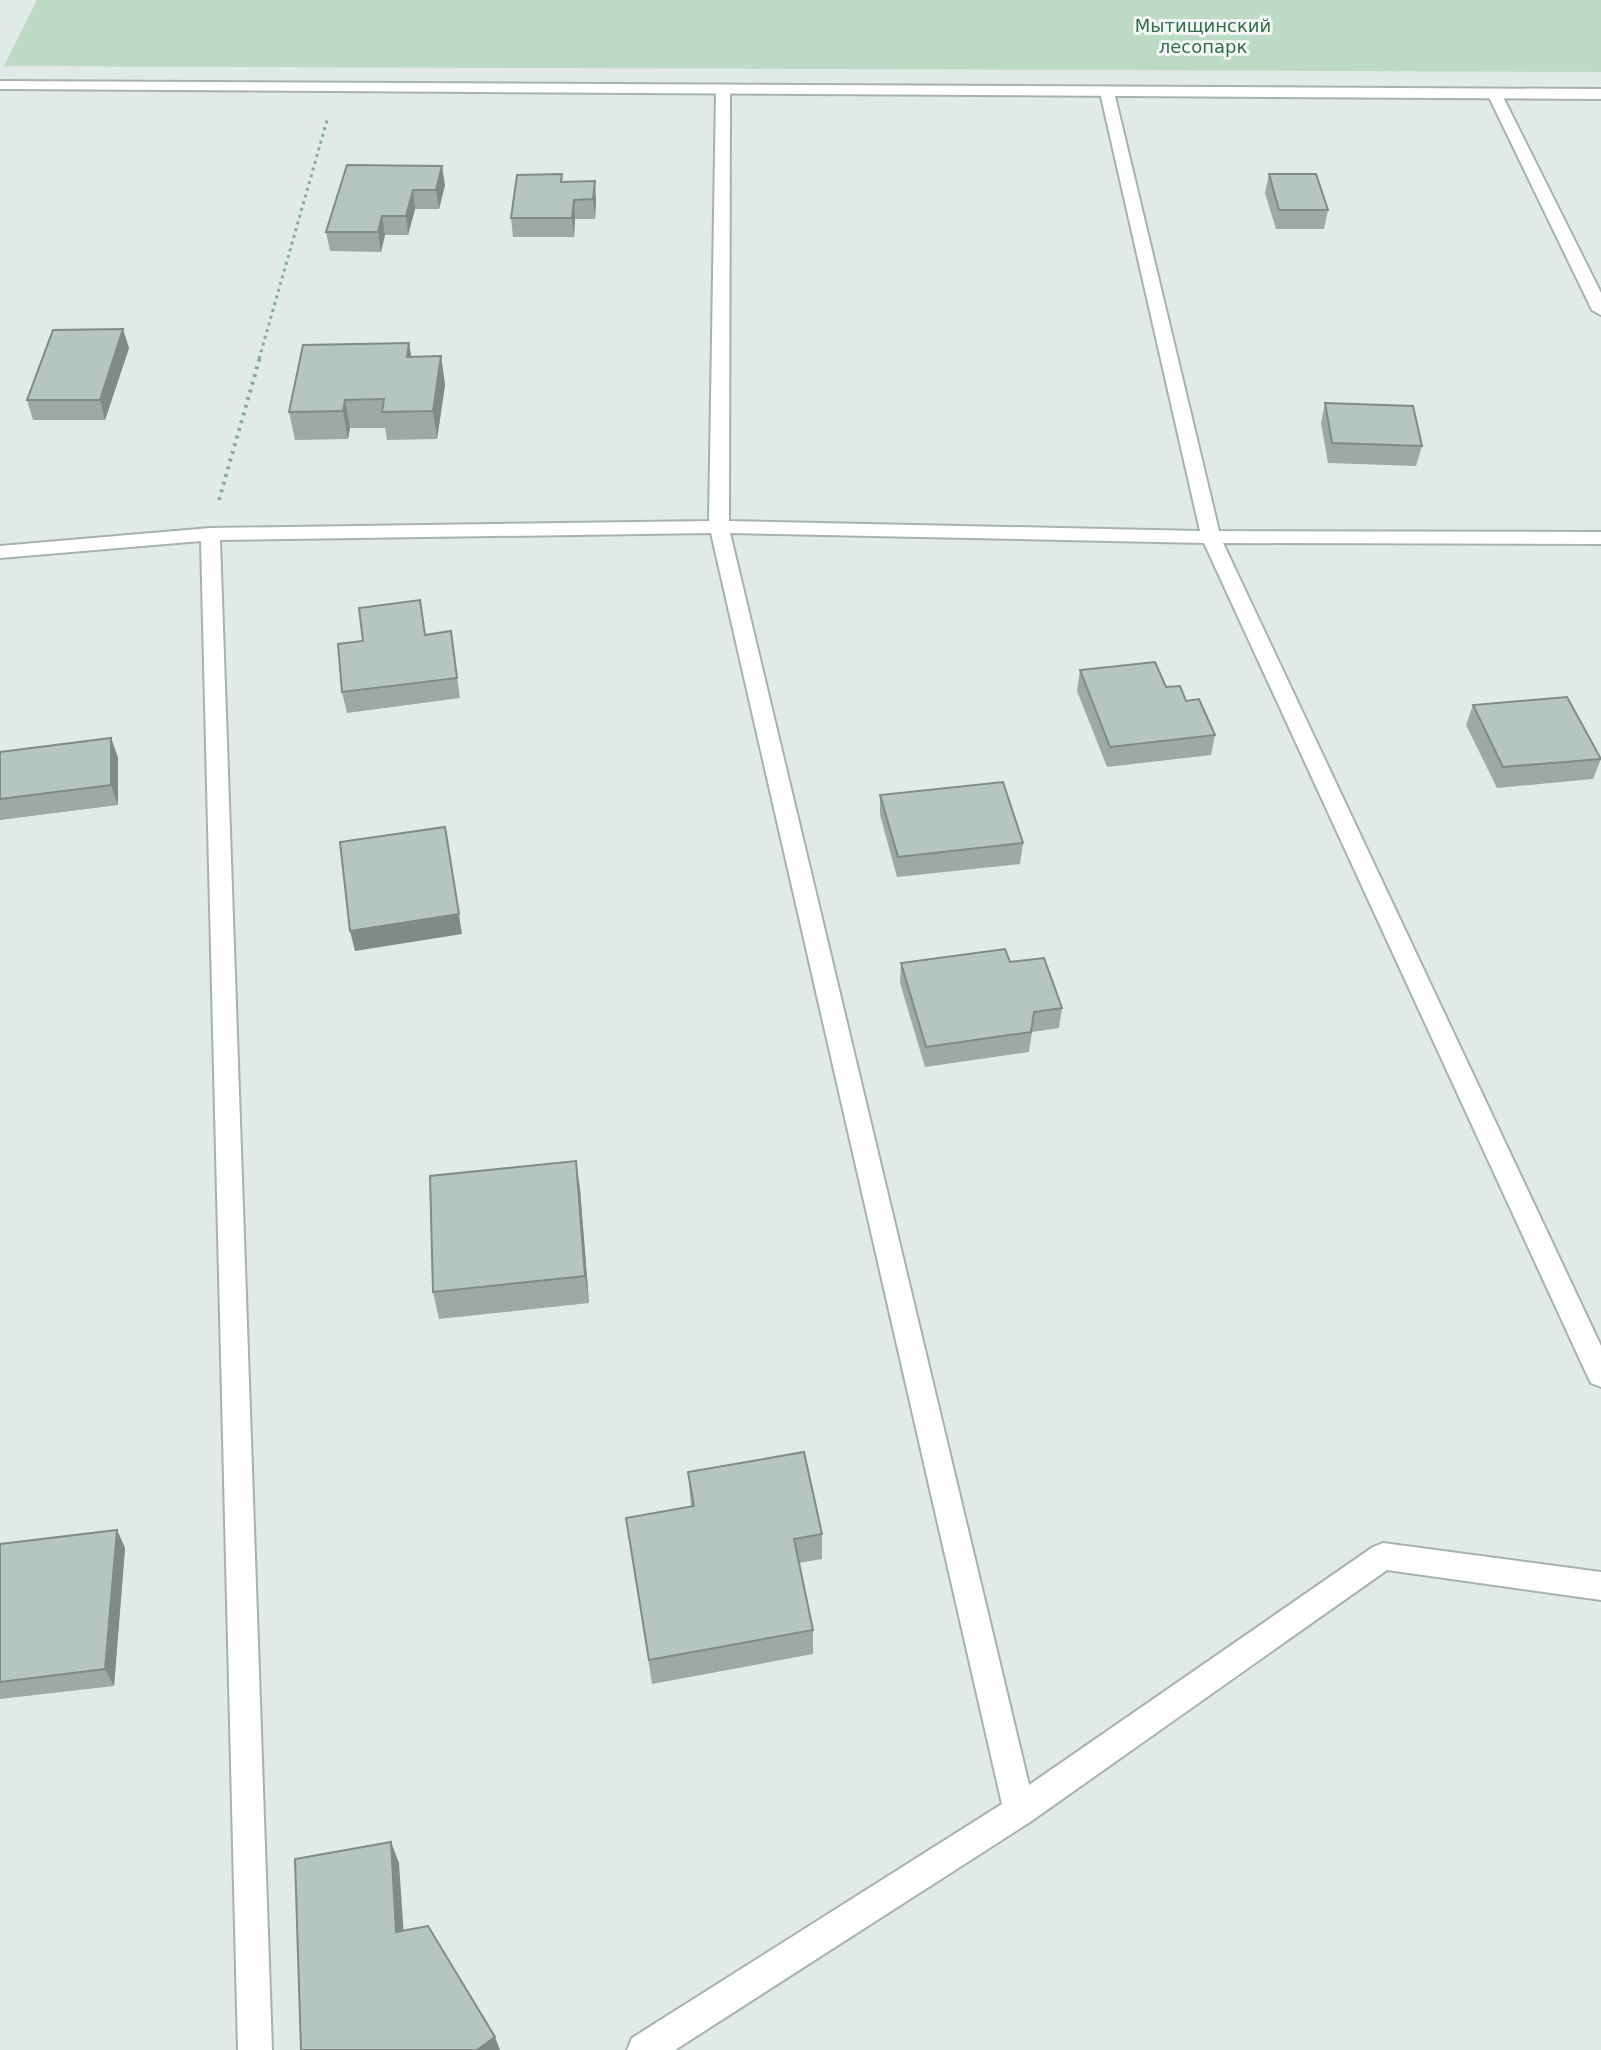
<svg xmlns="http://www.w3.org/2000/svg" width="1601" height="2050" font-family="'DejaVu Sans',sans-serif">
  <rect width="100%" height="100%" fill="#e2eae7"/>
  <!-- green -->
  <path fill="#bddac5" d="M37,0h1564v72l-1597,-6z"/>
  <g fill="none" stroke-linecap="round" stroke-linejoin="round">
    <defs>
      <g id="lane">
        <path d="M723,87l7,4 -1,430 471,10 -100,-439 7,-4 7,4 105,439 382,1v12l-378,-1 378,803v41l-10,-4 -4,-8 -383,-832 -474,-10 299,1252 344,-238 10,-4 218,29v28l-214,-30 -357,252 -355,228h-48l5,-12 370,-234 -291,-1271 -491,7 52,1510h-34l-37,-1509 -201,17v-12l210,-18 499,-7 7,-430z"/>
        <path d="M1494,89l7,4 100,200v22l-9,-5 -105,-217z"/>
      </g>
      <path id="street" d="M0,81l1601,8v10l-1601,-10z"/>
    </defs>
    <!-- lane casing -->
    <use href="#lane" stroke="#a5b2ae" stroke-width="4"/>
    <!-- street casing -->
    <use href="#street" stroke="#a5b2ae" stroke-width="4"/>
    <!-- path-far1 -->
    <path stroke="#85aba0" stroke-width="3" stroke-dasharray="3 4" stroke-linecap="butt" d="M259,359l69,-242"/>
    <!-- path -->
    <path stroke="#85aba0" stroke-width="4" stroke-dasharray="3 5" stroke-linecap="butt" d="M219,500l41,-143"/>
    <!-- lane -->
    <use href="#lane" fill="#fff" fill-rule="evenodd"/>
    <!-- street -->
    <use href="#street" fill="#fff" fill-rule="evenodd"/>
  </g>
  <!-- wall -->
  <g fill="#9da9a5">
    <path d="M347,165l98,20 -6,24h-24l-7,26h-23l-4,17 -51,-1 -4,-19z"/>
    <path d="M1269,174l59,36 -4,19h-48l-11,-36z"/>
    <path d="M562,182l34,18 -1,19h-20l-1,18h-61l-2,-19z"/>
    <path d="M129,348l-24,72h-72l-6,-20z"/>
    <path d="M441,356l4,29 -8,54 -50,1 -2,-12h-35l-2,11 -53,1 -6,-28 122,-55z"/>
    <path d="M1325,403l97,43 -6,20 -88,-3 -7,-40z"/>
    <path d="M451,631l9,67 -113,15 -5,-21 84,-57z"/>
    <path d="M1080,670l86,17 20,14 29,34 -4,20 -104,12 -30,-76z"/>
    <path d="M1473,705l128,54 -8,20 -96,9 -31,-63z"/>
    <path d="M111,738l7,20v47l-118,15v-68z"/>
    <path d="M880,795l143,48 -3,21 -123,13 -17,-62z"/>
    <path d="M1010,962l52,46 -3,20 -27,4 -3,20 -104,15 -25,-84 1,-20z"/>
    <path d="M580,1189l9,114 -150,16 -6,-27z"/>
    <path d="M688,1472l134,62v25l-23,4 14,67v24l-161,30 -26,-166 65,-12z"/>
    <path d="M117,1530l8,18 -11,138 -114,13v-155z"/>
  </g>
  <!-- shaded-wall -->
  <g fill="#808a86">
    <path d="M442,166l3,19 -6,24 -3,-19z"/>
    <path d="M595,181l1,19 -1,19 -2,-20z"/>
    <path d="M413,190l2,19 -7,26 -2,-19z"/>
    <path d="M574,200l1,19 -1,18 -2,-19z"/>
    <path d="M382,216l3,19 -4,17 -3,-20z"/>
    <path d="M123,329l6,19 -24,72 -5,-20z"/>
    <path d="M409,343l5,28 -7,-14z"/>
    <path d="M441,356l4,29 -8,54 -4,-28z"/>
    <path d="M345,400l5,28 -2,11 -5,-28z"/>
    <path d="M111,738l7,20v47l-7,-20z"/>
    <path d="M445,827l17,107 -107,17 -5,-20z"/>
    <path d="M576,1161l4,28 9,114 -4,-27z"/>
    <path d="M117,1530l8,18 -11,138 -9,-17z"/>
    <path d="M391,1842l8,21 6,89 -9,-20z"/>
    <path d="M495,2037l5,13h-23z"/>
  </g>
  <!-- building -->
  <g fill="#b7c5c0" stroke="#808a86" stroke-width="2">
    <path d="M347,165l95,1 -6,24h-23l-7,26h-24l-4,16h-52z"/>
    <path d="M562,174l-1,8 34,-1 -2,18 -19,1 -2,18h-61l6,-43z"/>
    <path d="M1269,174h47l12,36h-49z"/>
    <path d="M123,329l-23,71h-73l26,-70z"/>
    <path d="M409,343l-2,14 34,-1 -8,55 -51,1 2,-13 -39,1 -2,11 -54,1 14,-67z"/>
    <path d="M1325,403l88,3 9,40 -90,-3z"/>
    <path d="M420,600l5,35 26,-4 6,47 -115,14 -4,-48 25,-3 -4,-33z"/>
    <path d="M1155,662l11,25 14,-1 6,15 13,-2 16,36 -105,12 -30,-77z"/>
    <path d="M1567,697l34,62 -98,8 -30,-62z"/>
    <path d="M111,738v47l-111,14v-47z"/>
    <path d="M1003,782l20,61 -125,14 -18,-62z"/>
    <path d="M445,827l14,87 -109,17 -10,-89z"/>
    <path d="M1005,949l5,13 34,-4 18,50 -28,4 -3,20 -105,15 -25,-84z"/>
    <path d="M576,1161l9,115 -152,16 -3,-116z"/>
    <path d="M804,1452l18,82 -28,5 19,91 -164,30 -23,-142 68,-12 -6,-34z"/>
    <path d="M117,1530l-12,139 -105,13v-138z"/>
    <path d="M391,1842l5,90 32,-6 67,111 -18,13h-176l-6,-191z"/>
  </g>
  <g text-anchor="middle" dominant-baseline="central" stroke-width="6" stroke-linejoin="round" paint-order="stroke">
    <!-- far-park labels -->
    <g font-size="18" fill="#326c49" stroke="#f2f7f5">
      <text x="1203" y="25">Мытищинский<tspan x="1203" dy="21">лесопарк</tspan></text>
    </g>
  </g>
</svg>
